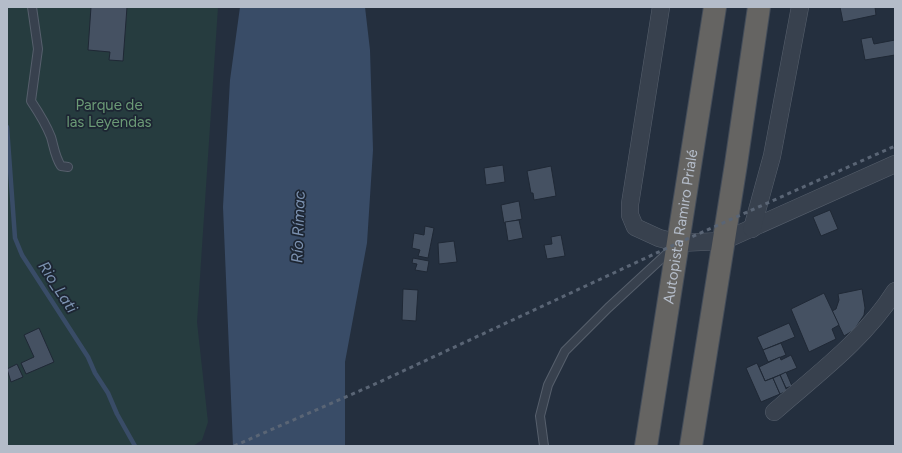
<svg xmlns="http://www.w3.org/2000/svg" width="902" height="453" font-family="Figtree,sans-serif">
  <rect width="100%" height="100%" fill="#242f3e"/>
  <!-- green -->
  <path fill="#263c3f" d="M7,7h211l-21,315 11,100 -6,18 -9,6h-186z"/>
  <!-- water -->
  <path fill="#394c67" d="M240,7h125l5,43 3,100 -6,93 -22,119v84h-112l-10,-239 7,-127z"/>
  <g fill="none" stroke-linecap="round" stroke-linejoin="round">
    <!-- stream -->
    <path stroke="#394c67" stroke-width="4.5" d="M7,127l8,111 7,17 66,102 7,16 13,20 9,21 18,32"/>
  </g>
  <!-- building -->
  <g fill="#455162" stroke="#1f2835">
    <path d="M91,7h36l-4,54 -14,-1 1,-8 -22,-2z"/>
    <path d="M840,7h35l1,8 -33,7z"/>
    <path d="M872,37l2,7 21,-4v15l-30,5 -4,-21z"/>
    <path d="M503,165l2,17 -19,3 -2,-17z"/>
    <path d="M551,166l5,30 -22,4 -1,-7h-2l-4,-22z"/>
    <path d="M519,201l3,18 -18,4 -3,-18z"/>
    <path d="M830,210l8,19 -17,7 -8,-19z"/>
    <path d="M519,220l4,18 -15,3 -3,-19z"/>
    <path d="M425,226l9,2 -6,30 -10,-2 2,-6 -8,-2 2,-15 10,2z"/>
    <path d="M561,235l4,21 -18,3 -3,-14 8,-1 -1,-7z"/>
    <path d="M454,241l3,21 -18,2 -1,-21z"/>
    <path d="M413,258l16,3 -2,11 -12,-2 2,-6 -5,-1z"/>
    <path d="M403,289l15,1 -2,31 -14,-1z"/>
    <path d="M862,289l3,19 -1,7 -10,15 -10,6 -12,-25 4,-2 3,-9 -1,-6z"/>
    <path d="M824,293l15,32 -7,4 4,10 -27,13 -18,-43z"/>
    <path d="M789,323l6,14 -32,13 -6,-13z"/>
    <path d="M39,328l15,34 -28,12 -5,-11 13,-6 -10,-22z"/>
    <path d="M781,343l5,12 -18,7 -5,-12z"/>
    <path d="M791,355l6,13 -32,13 -6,-14 21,-10 1,3z"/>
    <path d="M757,363l8,18 8,-3 7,16 -19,8 -15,-34z"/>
    <path d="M17,364l6,13 -12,5 -4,-13z"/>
    <path d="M786,372l6,14 -6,2 -6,-13z"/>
    <path d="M780,375l7,16 -7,3 -7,-16z"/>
  </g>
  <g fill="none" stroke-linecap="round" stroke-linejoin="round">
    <defs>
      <g id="service">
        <path d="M32,7l6,42 -7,52c8,12 15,23 20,36 3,10 4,20 10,29l7,1"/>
        <path d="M544,446l-4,-30 8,-31 17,-34 43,-43 65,-60"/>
      </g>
      <g id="minor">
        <path d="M661,7l-31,197v11l5,12 24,11 19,5 45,-2 172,-77"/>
        <path d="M752,229l20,-73 28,-149"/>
        <path d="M774,412c42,-37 91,-73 121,-121"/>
      </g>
      <g id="trunk">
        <path id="s1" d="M646,446l69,-439"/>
        <path d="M691,446l45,-282 23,-157"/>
      </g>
    </defs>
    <!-- service casing -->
    <use href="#service" stroke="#565f6c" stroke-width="10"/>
    <!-- minor casing -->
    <use href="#minor" stroke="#565f6c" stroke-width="18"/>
    <!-- trunk casing -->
    <use href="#trunk" stroke="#434c59" stroke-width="24"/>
    <!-- service -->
    <use href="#service" stroke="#38414e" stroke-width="8"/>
    <!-- minor -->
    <use href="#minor" stroke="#38414e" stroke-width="17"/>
    <!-- trunk -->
    <use href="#trunk" stroke="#656462" stroke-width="22"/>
    <!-- rail -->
    <path stroke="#5a6575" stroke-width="3" stroke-dasharray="4 4" stroke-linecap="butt" d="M234,446l139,-61 305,-142 217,-97"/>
  </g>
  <g text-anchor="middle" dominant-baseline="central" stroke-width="3.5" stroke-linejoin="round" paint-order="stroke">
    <!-- park labels -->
    <g font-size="15" fill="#6b9a76" stroke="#1d2633">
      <text x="109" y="105">Parque de<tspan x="109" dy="17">las Leyendas</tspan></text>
    </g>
    <!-- street labels -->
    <g font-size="15" fill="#b4bcc9" stroke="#1d2633">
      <text stroke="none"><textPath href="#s1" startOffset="222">Autopista Ramiro Prialé</textPath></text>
    </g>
    <!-- water labels -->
    <g font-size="16" font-style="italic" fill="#7c92b1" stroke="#1d2633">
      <text transform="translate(298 227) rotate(-88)">Río Rímac</text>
      <text transform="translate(58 287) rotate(57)">Rio_Lati</text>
    </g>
  </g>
  <!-- border -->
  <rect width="902" height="453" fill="none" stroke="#b4bcc9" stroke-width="16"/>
</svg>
